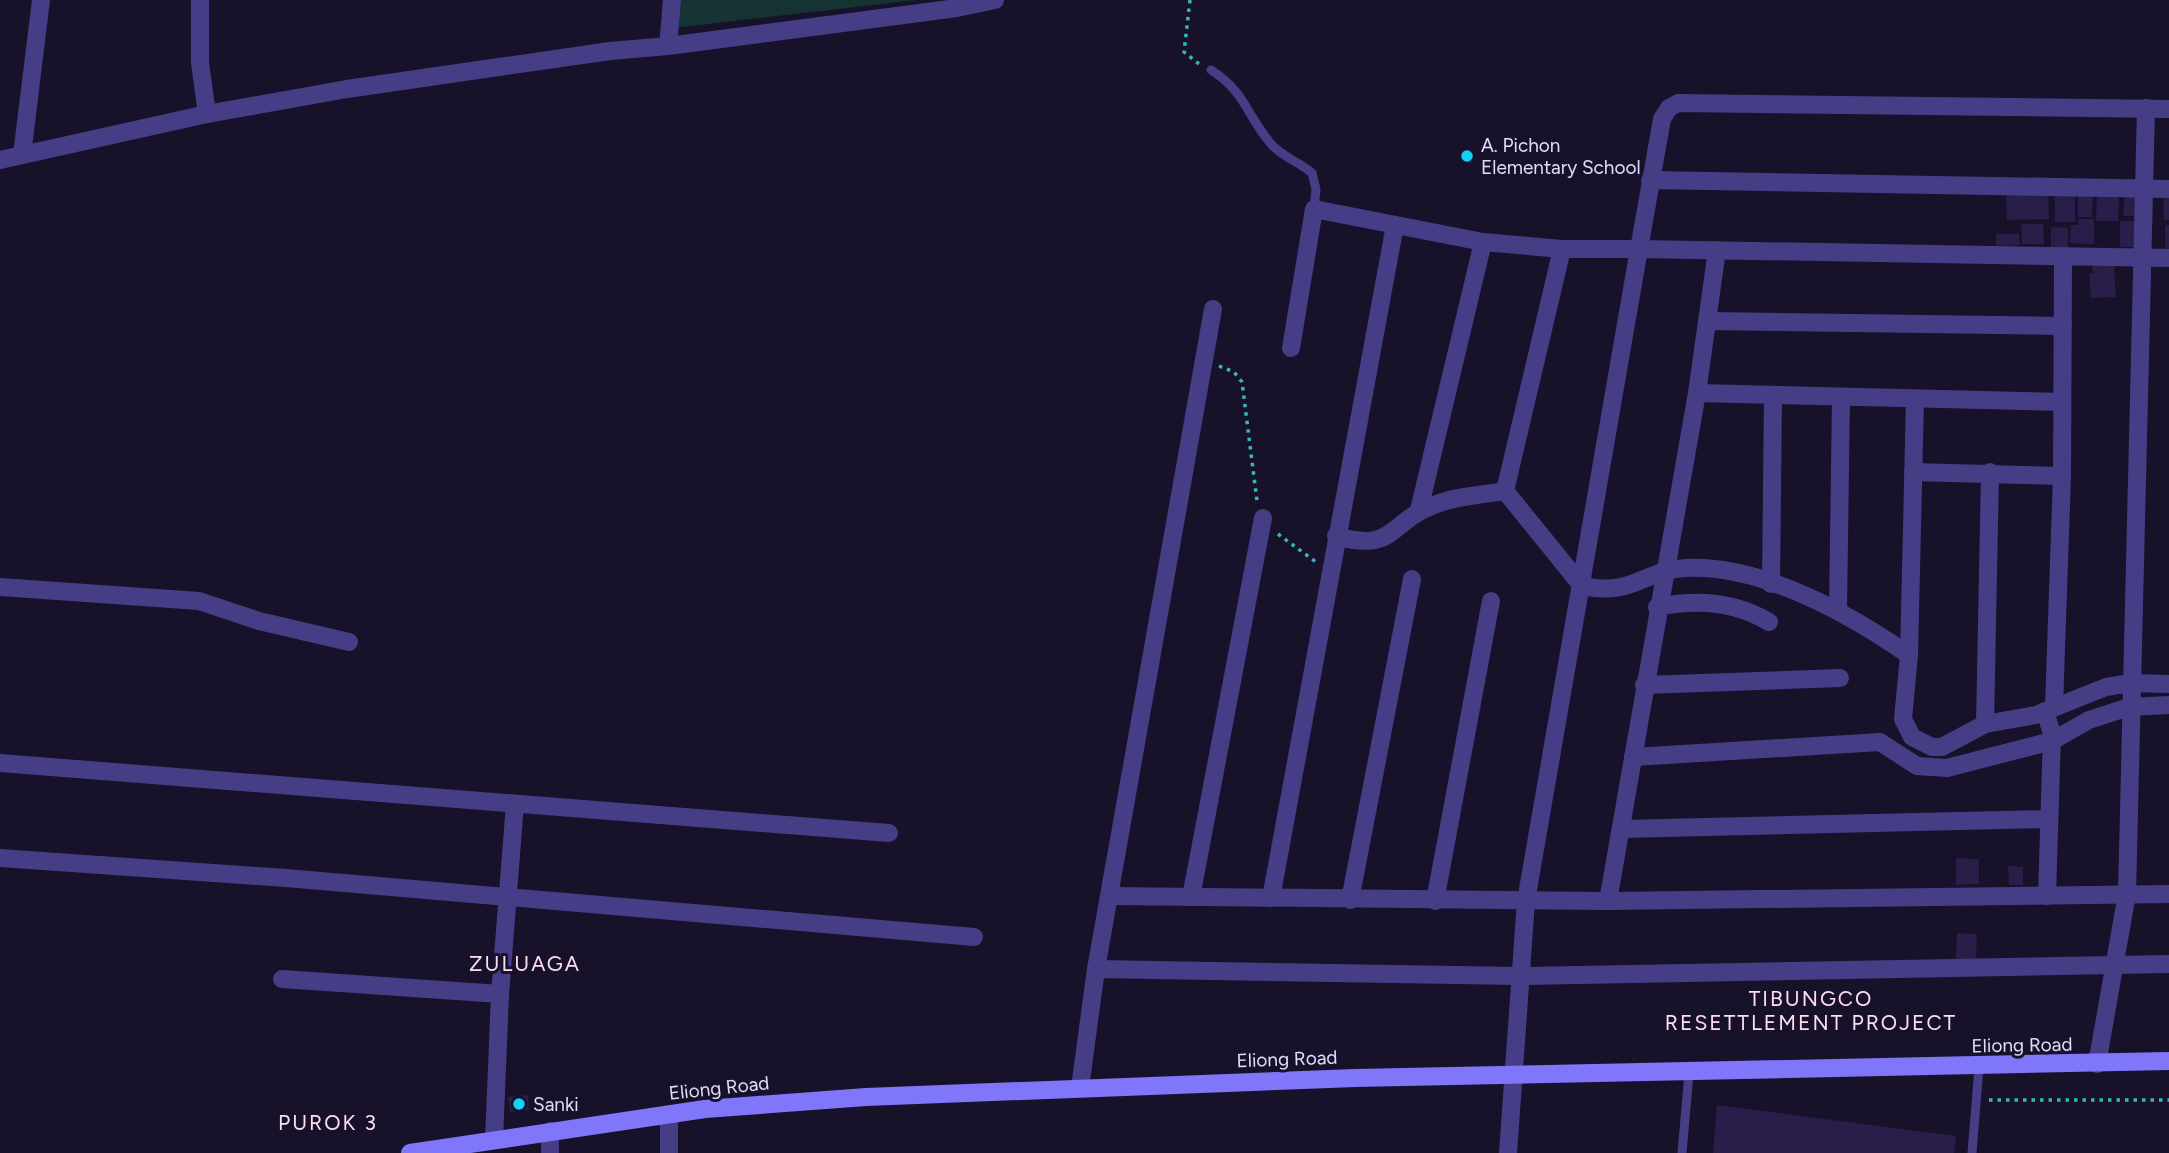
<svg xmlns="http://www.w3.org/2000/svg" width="2169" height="1153" font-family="Figtree,sans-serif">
  <rect width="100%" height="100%" fill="#171229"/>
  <!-- green -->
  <path fill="#153333" d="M676,0h241l-244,28z"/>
  <!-- building -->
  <g fill="#291e4a">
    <path d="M2048,190l1,29 -42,1 -1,-29z"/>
    <path d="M2055,191l20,1v30h-20z"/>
    <path d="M2078,192h15l-1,25h-14z"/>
    <path d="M2125,192l16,2 -1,22h-17z"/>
    <path d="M2097,193l22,2 -1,26h-22z"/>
    <path d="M2163,193h6v27h-5z"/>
    <path d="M2078,219h16v25l-24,-1 1,-18h7z"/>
    <rect x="2120" y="221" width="21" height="26"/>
    <path d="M2021,224h22l1,20h-22z"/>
    <rect x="2165" y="225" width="4" height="24"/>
    <path d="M2051,227l17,1v20h-17z"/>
    <path d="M1996,234h23l1,11 -24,1z"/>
    <path d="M2092,266h22l2,31 -25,1 -2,-25h4z"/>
    <path d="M1956,858l23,1v25l-23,1z"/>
    <path d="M2008,866l15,1v18h-14z"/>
    <path d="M1957,933l20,1 -1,28 -20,-1z"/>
    <path d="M528,1095l1,15 -19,2 -2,-15z"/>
    <path d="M1717,1105l239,31 -2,17h-241z"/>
  </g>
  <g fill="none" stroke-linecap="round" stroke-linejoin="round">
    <!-- path -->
    <g stroke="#35b8b7" stroke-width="3.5" stroke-dasharray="3.5 5" stroke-linecap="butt">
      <path d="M1190,0l-6,52 15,12"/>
      <path d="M1219,366l15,6 8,10 15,119"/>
      <path d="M1278,534l38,28"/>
      <path d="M1989,1100h180"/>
    </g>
    <!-- service -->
    <g stroke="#453e86" stroke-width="9">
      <path d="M1211,70c35,22 36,47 61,75 11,12 27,17 40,28l4,16 -2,20"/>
      <path d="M1682,1153l7,-80"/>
      <path d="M1972,1153l7,-86"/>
    </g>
    <!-- minor -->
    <g stroke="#453e86" stroke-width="18">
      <path d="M200,0v63l7,51"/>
      <path d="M668,46l4,-46"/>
      <path d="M2169,109l-491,-6 -9,5 -7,11 -23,130 530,9"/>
      <path d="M22,155l19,-155"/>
      <path d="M0,160l207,-46 140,-25 263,-38 58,-5 289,-38 38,-8"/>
      <path d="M1650,180l519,9"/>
      <path d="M1708,321l355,5"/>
      <path d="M1291,348l23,-139 169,33 79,7h77l-113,652 -18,252"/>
      <path d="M1697,393l365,9"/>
      <path d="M1915,399l-6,256 -6,64 9,18 20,10h10l43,-23 51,-9 70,-28 25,-4 38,1"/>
      <path d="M1913,472l149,4"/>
      <path d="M1505,491l57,-242"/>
      <path d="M1419,510l64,-268"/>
      <path d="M1336,536c60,17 52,-14 98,-31 22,-9 48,-10 71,-14l77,95c52,11 61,-16 104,-18 77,-3 162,45 223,87"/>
      <path d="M1771,584l2,-189"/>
      <path d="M0,587l199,14 60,20 90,21"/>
      <path d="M1657,607c39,-8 77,-6 112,15"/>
      <path d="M1838,610l3,-213"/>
      <path d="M1644,685l196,-7"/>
      <path d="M2054,706l8,-230 1,-220"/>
      <path d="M2045,711l7,23 -5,162"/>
      <path d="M1985,724l5,-252"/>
      <path d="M1633,757l247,-15 37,24 30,2 105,-27 37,-21 40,-13 40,-2"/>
      <path d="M0,763l889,70"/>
      <path d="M1621,829l428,-10"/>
      <path d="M0,858l286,20 688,59"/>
      <path d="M1110,896l498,5 561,-7"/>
      <path d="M1191,897l72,-379"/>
      <path d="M1271,898l124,-673"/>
      <path d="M1350,900l62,-321"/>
      <path d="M1435,901l56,-300"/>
      <path d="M1608,901l89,-508 20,-143"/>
      <path d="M1096,969l423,7 650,-12"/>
      <path d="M282,979l218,15"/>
      <path d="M2097,1064l30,-170 19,-786"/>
      <path d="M1080,1088l16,-119 117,-660"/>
      <path d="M669,1114v39"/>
      <path d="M550,1131v22"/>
      <path d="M494,1140l6,-146 15,-190"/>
    </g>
    <!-- secondary -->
    <path stroke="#8076fa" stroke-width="18" d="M410,1153l295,-44 161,-12 489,-19 814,-17"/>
  </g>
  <!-- markers -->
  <g fill="#0ed3f6" stroke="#171229" stroke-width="2.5">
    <circle cx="1467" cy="156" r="7"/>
    <circle cx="519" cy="1104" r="7"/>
  </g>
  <g text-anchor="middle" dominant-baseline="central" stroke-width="6" stroke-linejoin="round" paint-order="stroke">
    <!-- poi labels -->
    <g font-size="19" fill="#e1dbfe" stroke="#171229" text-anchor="start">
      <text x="1481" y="145">A. Pichon<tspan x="1481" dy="22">Elementary School</tspan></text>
      <text x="533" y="1104">Sanki</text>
    </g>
    <!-- street labels -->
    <g font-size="19" fill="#e1dbfe" stroke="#171229">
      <text transform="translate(2022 1045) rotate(-1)">Eliong Road</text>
      <text transform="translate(1287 1059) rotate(-2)">Eliong Road</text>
      <text transform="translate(719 1088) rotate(-6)">Eliong Road</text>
    </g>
    <!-- neighbourhood labels -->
    <g font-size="21" letter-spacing="2" fill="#feddf0" stroke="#171229">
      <text x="525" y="963">ZULUAGA</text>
      <text x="1811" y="998">TIBUNGCO<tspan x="1811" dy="24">RESETTLEMENT PROJECT</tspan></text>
      <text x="328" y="1122">PUROK 3</text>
    </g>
  </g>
</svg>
